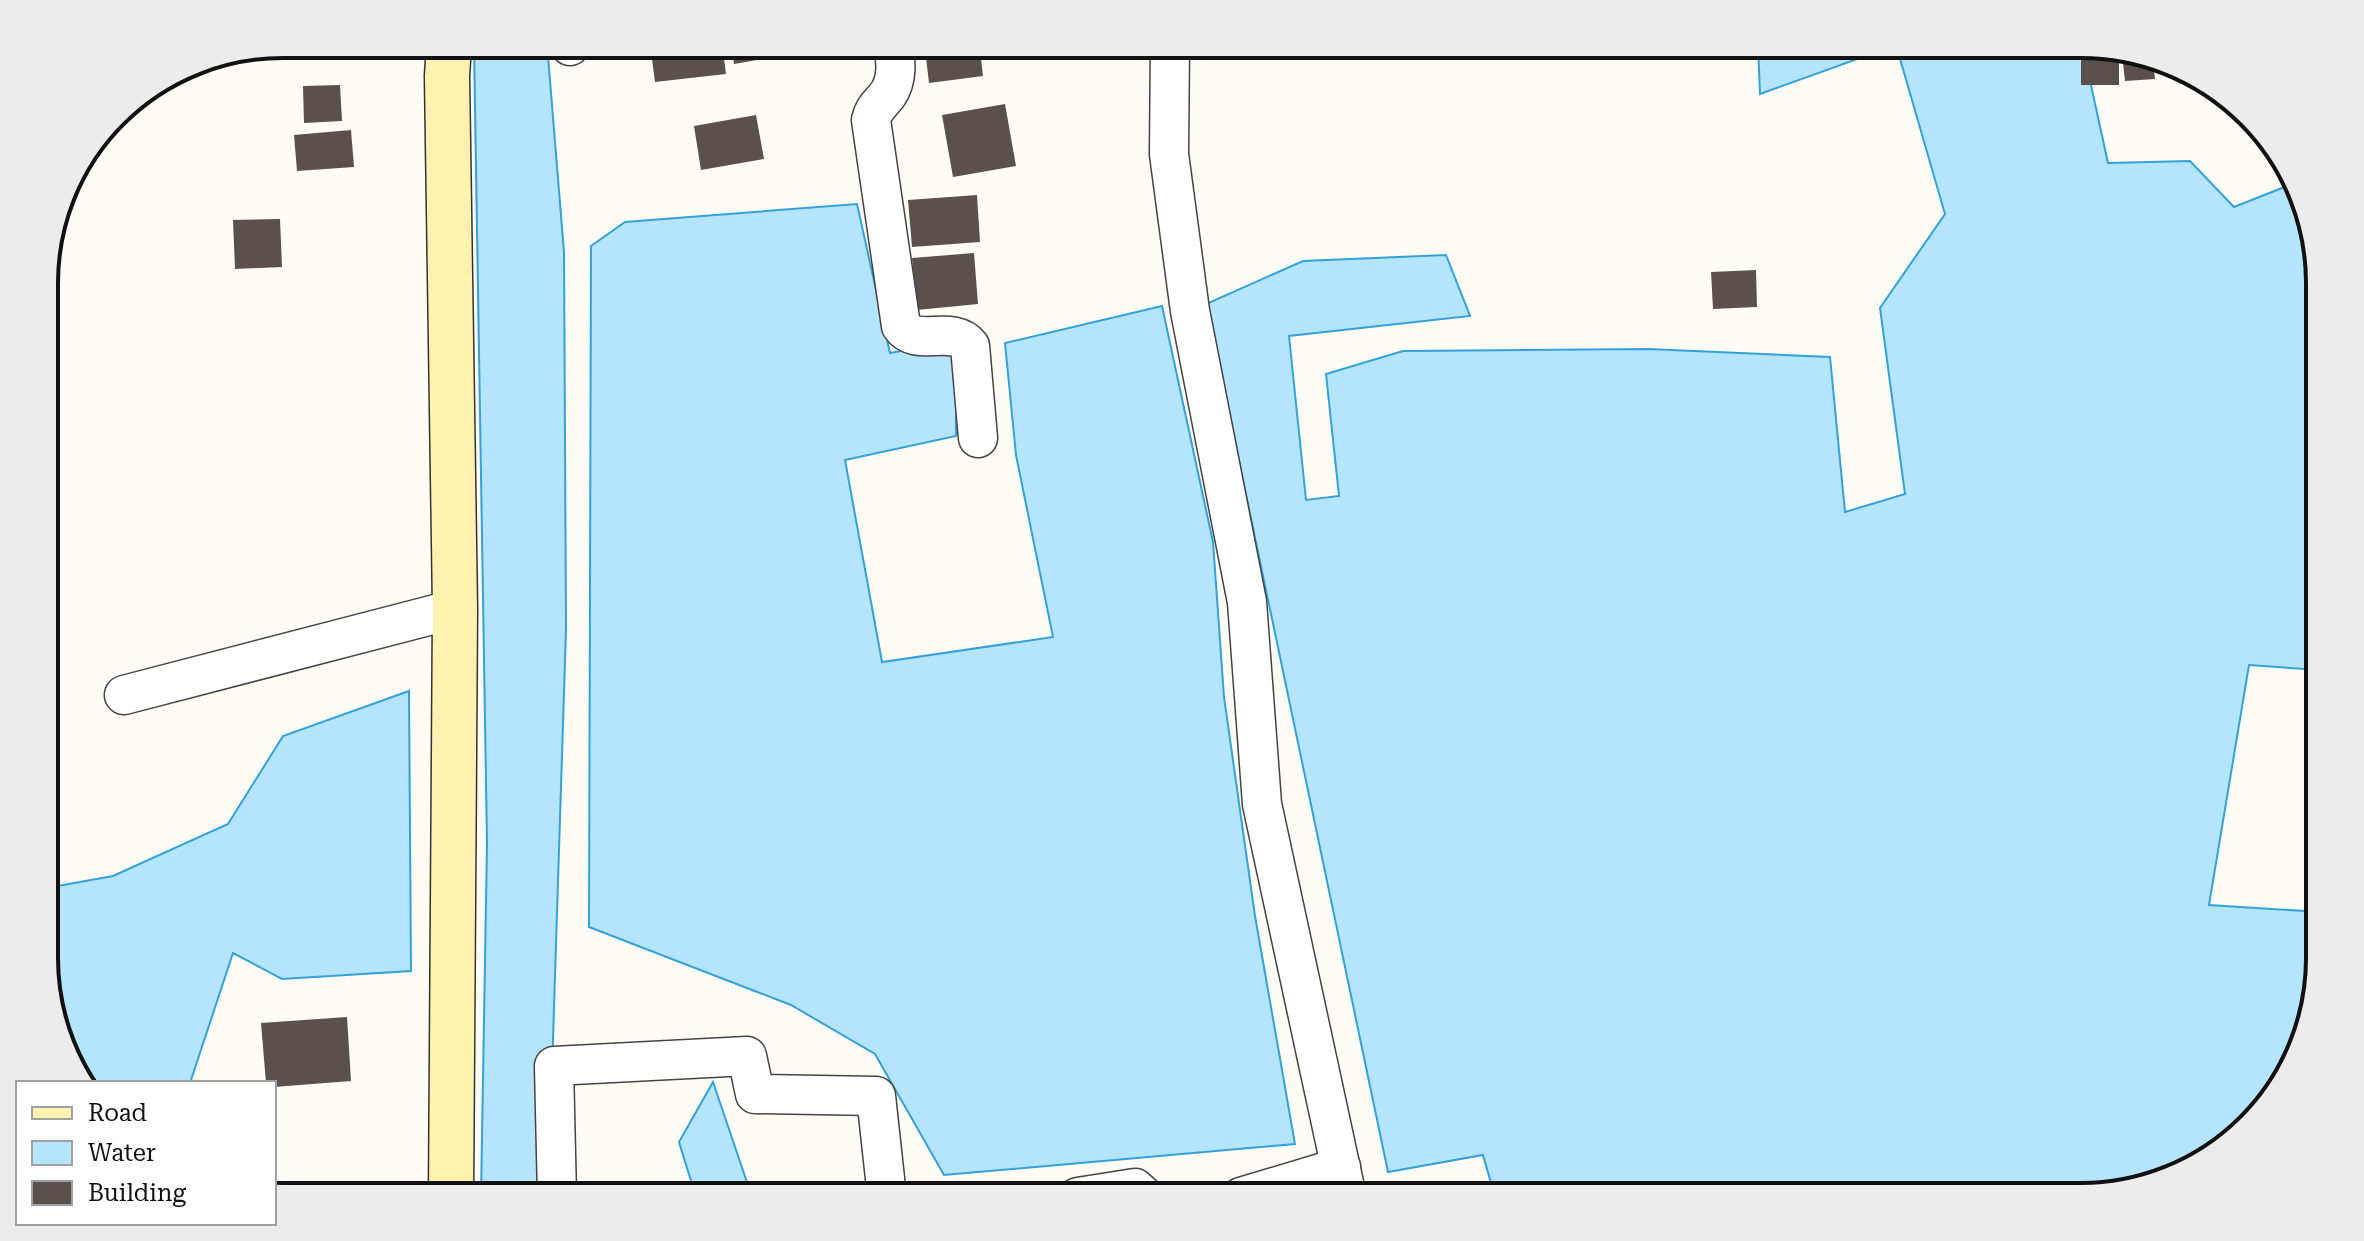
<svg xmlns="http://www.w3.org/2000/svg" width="2364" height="1241" font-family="'Roboto Serif',serif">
  <rect width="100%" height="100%" fill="#fffcf5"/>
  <!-- water -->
  <g fill="#b4e5fc" stroke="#34a1da" stroke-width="2">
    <path d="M474,44h73l17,208 2,377 -18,568h-67l6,-354z"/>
    <path d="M1758,44h324l26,119 82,-2 44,46 58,-23 26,68 1,418 -70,-5 -40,240 111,7v46l-25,106 -82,93 -117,40h-601l-12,-42 -95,17 -182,-868 97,-43 143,-6 24,61 -181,20 17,164 33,-4 -13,-122 77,-23 245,-2 182,8 15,155 60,-18 -25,-186 65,-94 -49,-169 -136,49z"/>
    <path d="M857,204l33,149 66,-12v95l-111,24 37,202 171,-25 -37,-182 -11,-112 157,-37 51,236 11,155 31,219 40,228 -351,31 -69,-121 -84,-49 -202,-78 2,-681 34,-24z"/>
    <path d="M409,691l2,280 -129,8 -49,-26 -43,130h-109l-35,-93v-102l67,-12 115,-52 55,-88z"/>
    <path d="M713,1082l39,115h-56l-17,-55z"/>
  </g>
  <!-- building -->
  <g fill="#5b514c">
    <path d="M650,44h72l4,30 -71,8z"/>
    <path d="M731,44h105v2l-102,18z"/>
    <path d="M2081,44l38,9v32h-38z"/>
    <path d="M980,50l3,26 -54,7 -3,-26z"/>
    <path d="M2122,54l31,7 2,18 -30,2z"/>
    <path d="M340,85l2,36 -38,2 -1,-37z"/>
    <path d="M1005,104l11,62 -63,11 -11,-62z"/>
    <path d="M756,115l8,44 -63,11 -7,-44z"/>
    <path d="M351,130l3,37 -57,4 -3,-36z"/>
    <path d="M977,195l3,47 -68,5 -4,-47z"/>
    <path d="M280,219l2,48 -47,2 -2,-49z"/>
    <path d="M974,253l4,51 -61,6 -5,-52z"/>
    <path d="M1756,270l1,37 -44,2 -2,-37z"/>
    <path d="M347,1017l4,64 -77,6v-4h-8l-5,-60z"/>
  </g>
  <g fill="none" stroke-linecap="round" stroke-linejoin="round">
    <defs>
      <g id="street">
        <path d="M569,44l1,2"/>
        <path d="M893,44c3,17 5,35 -5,50 -8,11 -14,13 -17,26l30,206c15,22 52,-2 69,20l8,92"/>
        <path d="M1170,44l-1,110 21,157 57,291 15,202 85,393"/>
        <path d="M124,695l331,-86"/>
        <path d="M557,1197l-3,-131 193,-10 8,38 121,2 11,101"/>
        <path d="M1078,1197l57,-9 10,9"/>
        <path d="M1241,1197l100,-30"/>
      </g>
      <path id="secondary" d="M449,44l-2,32 8,533 -4,588"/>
    </defs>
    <!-- street casing -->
    <use href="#street" stroke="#444" stroke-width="41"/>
    <!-- secondary casing -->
    <use href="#secondary" stroke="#333" stroke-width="47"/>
    <!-- street -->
    <use href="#street" stroke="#fff" stroke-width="38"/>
    <!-- secondary -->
    <use href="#secondary" stroke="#fff2b0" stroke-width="44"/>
  </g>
  <!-- crop -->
  <path d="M0 0H2364V1241H0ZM283 58H2081A225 225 0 0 1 2306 283V958A225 225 0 0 1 2081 1183H283A225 225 0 0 1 58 958V283A225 225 0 0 1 283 58Z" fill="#ececec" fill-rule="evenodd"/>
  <path fill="none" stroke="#111" stroke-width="4" d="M283 58H2081A225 225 0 0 1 2306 283V958A225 225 0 0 1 2081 1183H283A225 225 0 0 1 58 958V283A225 225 0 0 1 283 58Z"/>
  <!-- legend -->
  <rect x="16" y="1081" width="260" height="144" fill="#ffffff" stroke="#a0a0a0" stroke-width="2"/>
  <rect x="32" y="1107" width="40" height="12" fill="#fff2b0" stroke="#a0a0a0" stroke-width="2"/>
  <text x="88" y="1121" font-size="24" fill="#111111">Road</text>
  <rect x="32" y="1141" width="40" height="24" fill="#b4e5fc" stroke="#a0a0a0" stroke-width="2"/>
  <text x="88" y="1161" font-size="24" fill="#111111">Water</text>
  <rect x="32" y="1181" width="40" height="24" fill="#5b514c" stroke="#a0a0a0" stroke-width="2"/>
  <text x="88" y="1201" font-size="24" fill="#111111">Building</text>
</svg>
